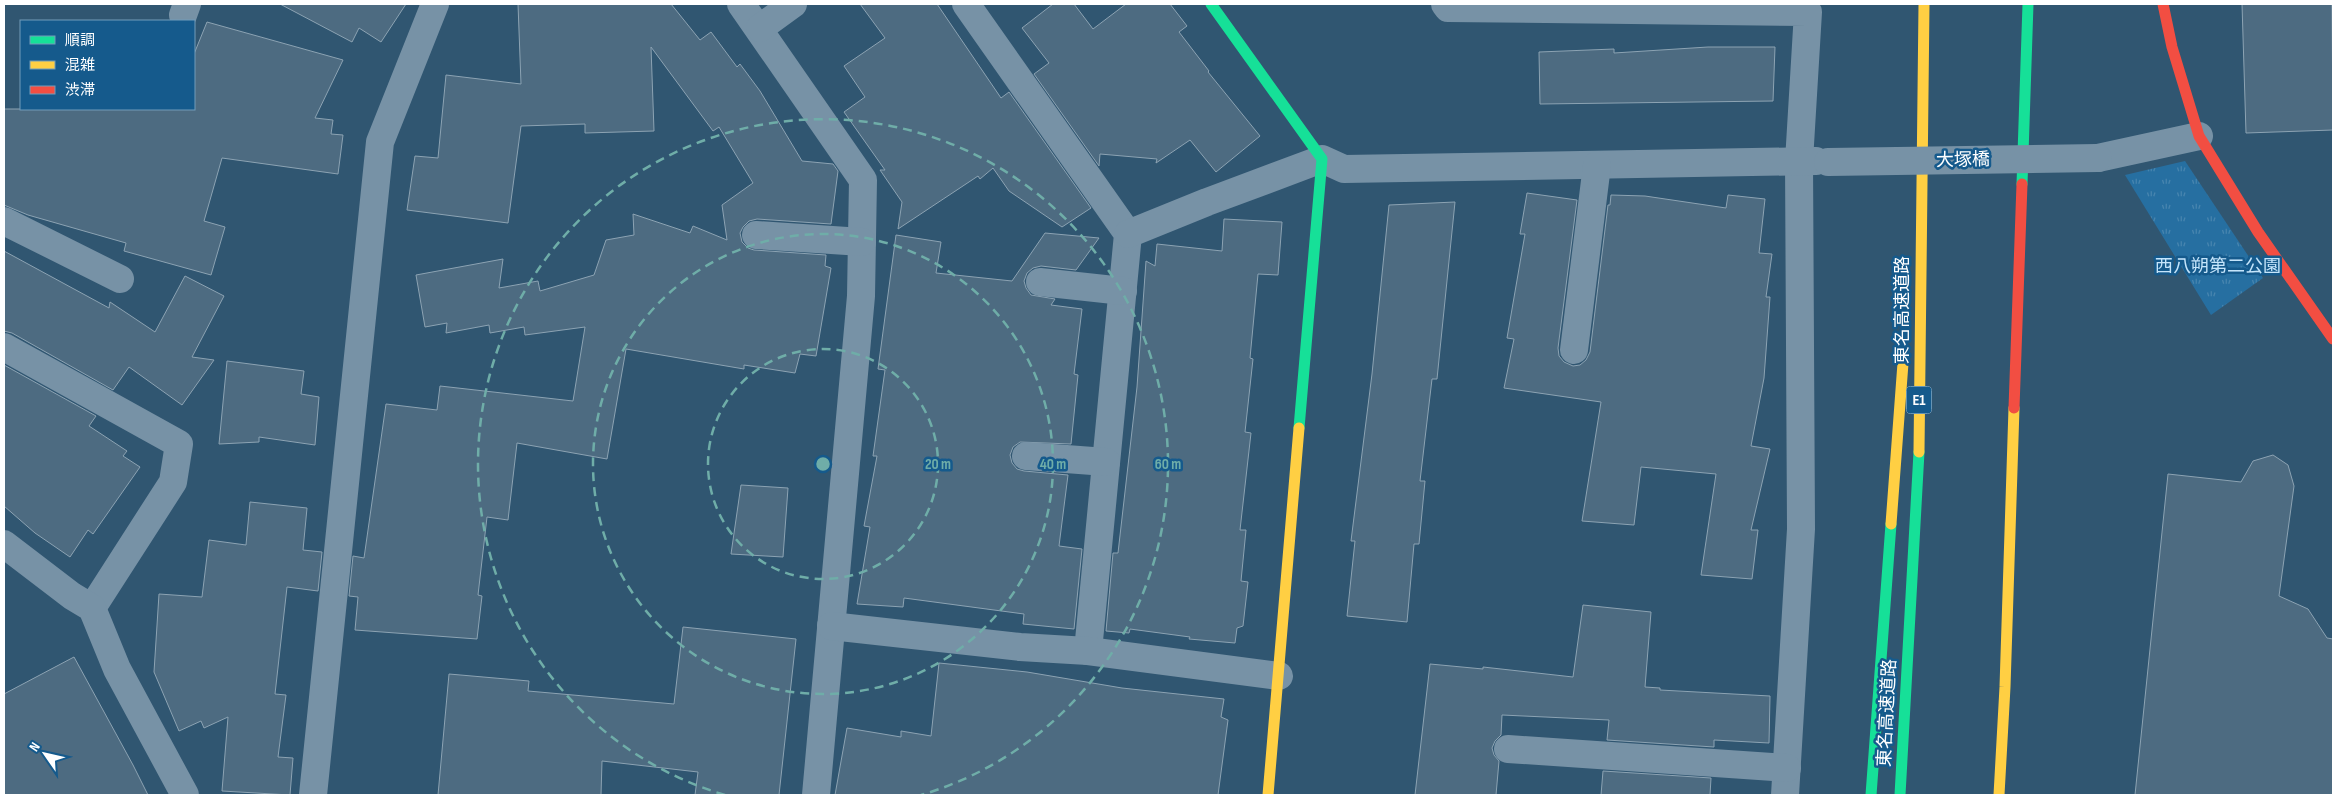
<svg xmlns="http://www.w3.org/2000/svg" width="2337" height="799" font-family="'Sofia Sans Condensed','Noto Sans JP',sans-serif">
  <defs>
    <pattern id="park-tufts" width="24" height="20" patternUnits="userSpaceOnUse" patternTransform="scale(1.25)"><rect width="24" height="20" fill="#266fa1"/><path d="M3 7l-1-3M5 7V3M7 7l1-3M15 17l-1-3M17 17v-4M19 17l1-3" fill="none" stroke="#4785af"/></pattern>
  </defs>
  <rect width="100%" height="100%" fill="#305671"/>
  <!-- park -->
  <path fill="url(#park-tufts)" d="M2185,161l78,117 -52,37 -86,-140z"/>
  <!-- building -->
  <g fill="#4d6b81" stroke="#8ca3b3">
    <path d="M280,4h126l-25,38 -22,-14 -7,14z"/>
    <path d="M518,4h153l29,36 11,-8 26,35 3,-3 20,27 42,70 31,3 5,7 -7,53 -74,-5 -8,2 -6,6 -3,6 2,9 6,6 6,2 72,5 -1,11 6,2 -15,88 -16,-2 -5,19 -51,-8v4l-118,-20 -19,110 -90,-16 -9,77 -21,-3 -9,78 4,1 -5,43 -122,-9 3,-33 -9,-1 4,-40 11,2 22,-154 51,6 3,-24 133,15 12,-74 -60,8 -1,-8 -34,6 -1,-8 -43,8 1,-10 -22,4 -9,-52 87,-16 -4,29 39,-7 2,10 54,-16 12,-35 28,-5 -1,-21 57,19 3,-7 34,14 -5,-35 31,-22 -34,-56 -6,4 -62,-84 3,84 -69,2v-9l-64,2 -13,97 -101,-13 8,-54 23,2 8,-83 75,9z"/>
    <path d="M860,4h77l64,94 8,-6 82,116 -29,19 -53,-36 -16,-23 -13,11 -2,-3 -80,53 4,-27 -22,-32h5l-41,-58 21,-15 -21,-31 41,-28z"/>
    <path d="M1053,4h21l19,25 33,-25h44l17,22 -8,6 30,39 -1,1 52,64 -44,36 -26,-32 -34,23 1,-4 -57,-5 -1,12 -65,-92 15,-11 -27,-35z"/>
    <path d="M2242,4h90l1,126 -87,3z"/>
    <path d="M207,22l136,38 -28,58 18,2 -2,14 12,1 -5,39 -116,-16 -18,63 21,6 -14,48 -87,-24 2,-8 -98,-28 -24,-10v-96h190v-55z"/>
    <path d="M1708,47h67l-2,54 -233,3 -1,-52 75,-3v4z"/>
    <path d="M1527,193l50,7 -19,148 1,8 5,6 9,4 7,-1 6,-5 4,-8 18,-147h2l1,-10 34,1 81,12 2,-13 37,4 -6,54 13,1 -6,43h4l-6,81 -13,68 19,3 -19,81h7l-6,49 -51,-4 15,-101 -75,-7 -7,58 -52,-4 19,-119 -97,-14 10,-49 -7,-1 18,-104h-5z"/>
    <path d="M1455,202l-18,177h-5l-12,102h5l-6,63h-5l-7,78 -60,-6 8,-75h-4l21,-167 17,-169z"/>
    <path d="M1224,219l58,3 -4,53 -20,-1 -8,84 3,1 -8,73 6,1 -11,97h6l-5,51 7,1 -5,44 -6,2 -2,15 -46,-4 1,-2 -60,-8 -1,4 -23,-2 7,-78h5l19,-166 9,-126 9,5 2,-22 65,7z"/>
    <path d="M1045,233l54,5 -23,32 -35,-4 -8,2 -6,5 -3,8 2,7 5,7 24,4 -4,6 31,4 -8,65 4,1 -7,69 -51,-2 -7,5 -3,8 2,8 5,6 7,2 44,4 -9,71 23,3 -8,80 -51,-5 1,-10 -120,-16 -1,9 -46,-3 13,-77 -6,-1 13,-70h-4l12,-86 -7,-1 18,-134 45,7 -5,31 76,8z"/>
    <path d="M4,251l105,57 1,-6 45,30 30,-56 39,20 -32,61 22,3 -32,45 -53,-38 -16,23 -101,-57 -8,-2z"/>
    <path d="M227,361l77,10 -3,23 18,3 -4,48 -56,-8v5l-40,2z"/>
    <path d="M4,365l92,51 -7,10 38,25 -4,5 17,11 -47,67 -5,-4 -18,27 -35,-24 -31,-27z"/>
    <path d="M2273,455l15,10 6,21 -15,110 29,13 19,29 6,1v156h-198l33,-321 73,8 12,-21z"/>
    <path d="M741,485l47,3 -5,69 -52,-3z"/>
    <path d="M250,502l57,6 -4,42 19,2 -4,39 -31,-4 -12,107 11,1 -8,62 15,1 -3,37 -68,-4 6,-74 -24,11 -3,-7 -22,10 -25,-59 5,-78 43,3 7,-57 37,5z"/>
    <path d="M1583,605l68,7 -6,75 15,1v2l110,6 -1,47 -55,-3v7l-107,-7 2,-20 -107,-5 -1,20 -6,6 -3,7 2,7 5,6 -3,34h-81l15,-131 53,5v-2l90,10z"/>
    <path d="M683,627l113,12 -17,156h-84l3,-23 -96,-11 -1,34h-163l11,-121 80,7 -1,10 146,13z"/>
    <path d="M74,657l59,108 15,30h-144v-101z"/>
    <path d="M939,663l88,9 95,16 102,11 -3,18 7,3 -10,75h-383l12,-67 54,9v-6l30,5z"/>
    <path d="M1603,771l108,7 -1,17h-109z"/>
  </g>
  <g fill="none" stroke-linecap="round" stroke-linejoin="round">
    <!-- street -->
    <g stroke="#7792a6" stroke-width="28">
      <path d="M741,4l122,176 -2,116 -45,499"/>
      <path d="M966,4l162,230 -40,417"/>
      <path d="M1445,4l3,4 360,4 -9,149 2,368 -16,266"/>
      <path d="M183,15l4,-11"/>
      <path d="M760,28l33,-24"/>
      <path d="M2098,158l101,-22"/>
      <path d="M4,221l116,58"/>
      <path d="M1128,234l79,-32 115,-43 22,10 472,-8"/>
      <path d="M756,235l106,7"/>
      <path d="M1040,282l83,9"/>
      <path d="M4,347l175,97 -6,38 -81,126"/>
      <path d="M1574,350l23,-185"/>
      <path d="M1026,456l80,6"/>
      <path d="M4,544l68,52 20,12 25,61 68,126"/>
      <path d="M831,626l189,21 68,4 191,25"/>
      <path d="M1508,749l279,19"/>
      <path d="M313,795l67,-653 55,-138"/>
    </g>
    <!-- fast -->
    <g stroke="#16e098" stroke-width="11">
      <path d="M1211,4l111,155 -23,269"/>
      <path d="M2022,184l6,-180"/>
      <path d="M1871,795l20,-271"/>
      <path d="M1900,795l19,-343"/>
    </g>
    <!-- slow -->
    <g stroke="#ffcf43" stroke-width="11">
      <path d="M1919,452l5,-448"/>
      <path d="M1891,524l12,-161"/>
      <path d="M1268,795l31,-367"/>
      <path d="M1999,795l6,-108 9,-279"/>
    </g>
    <!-- jam -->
    <g stroke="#f24e42" stroke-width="11">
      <path d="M2163,4l9,43 27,89 59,96 75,107"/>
      <path d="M2014,408l8,-224"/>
    </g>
    <!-- street-bridge -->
    <path stroke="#7792a6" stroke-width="28" d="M1828,162l270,-4"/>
  </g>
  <!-- distance rings -->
  <g fill="none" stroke="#6fada8" stroke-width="2.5" stroke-dasharray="9 6">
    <circle cx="823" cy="464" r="115"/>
    <circle cx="823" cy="464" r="230"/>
    <path d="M725 795A345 345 0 1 1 921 795"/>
  </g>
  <g text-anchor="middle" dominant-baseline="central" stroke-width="5" stroke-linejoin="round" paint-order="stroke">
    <!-- shield labels -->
    <rect fill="#155a8c" stroke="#b9cedc" stroke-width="1" x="1906.5" y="386.5" width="25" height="27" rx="4"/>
    <g font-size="16" font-weight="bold" fill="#fff">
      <text x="1919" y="400">E1</text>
    </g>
    <!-- street labels -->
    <g font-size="18" fill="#fff" stroke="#155a8c">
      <text transform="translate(1963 160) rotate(-1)">大塚橋</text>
      <text transform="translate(1902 310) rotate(-90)">東名高速道路</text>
      <text transform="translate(1887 713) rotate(-87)">東名高速道路</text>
    </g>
    <!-- park labels -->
    <g font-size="18" fill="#c5e5fb" stroke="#155a8c">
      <text x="2218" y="266">西八朔第二公園</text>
    </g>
  </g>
  <circle cx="823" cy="464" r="8" fill="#6fada8" stroke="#155a8c" stroke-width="2.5"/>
  <g font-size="15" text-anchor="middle" font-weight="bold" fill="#6fada8" stroke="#155a8c" stroke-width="5" stroke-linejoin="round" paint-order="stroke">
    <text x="938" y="469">20 m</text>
    <text x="1053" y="469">40 m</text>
    <text x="1168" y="469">60 m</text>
  </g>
  <!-- border -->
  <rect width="2337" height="799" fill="none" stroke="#ffffff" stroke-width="10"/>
  <!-- legend -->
  <rect x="20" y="20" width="175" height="90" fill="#155a8c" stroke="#739cba"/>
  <rect x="30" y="36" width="25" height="8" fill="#16e098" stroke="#739cba"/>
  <text x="65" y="45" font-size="15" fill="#ffffff">順調</text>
  <rect x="30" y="61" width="25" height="8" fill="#ffcf43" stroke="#739cba"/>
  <text x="65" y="70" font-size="15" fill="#ffffff">混雑</text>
  <rect x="30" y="86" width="25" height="8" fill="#f24e42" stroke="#739cba"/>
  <text x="65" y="95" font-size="15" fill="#ffffff">渋滞</text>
  <!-- north arrow -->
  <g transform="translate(45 754) rotate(304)" stroke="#155a8c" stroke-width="4" paint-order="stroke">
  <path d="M0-4L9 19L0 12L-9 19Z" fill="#ffffff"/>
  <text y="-8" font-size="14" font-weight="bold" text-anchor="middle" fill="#ffffff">N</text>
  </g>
</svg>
